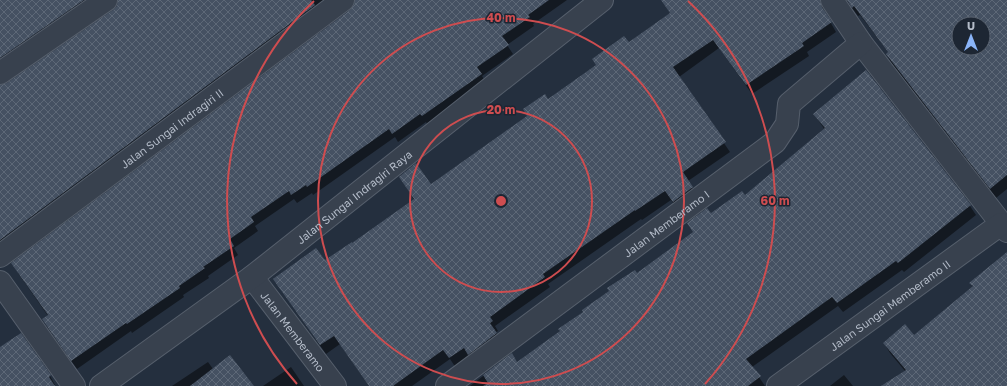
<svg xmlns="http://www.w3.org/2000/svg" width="1007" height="386" font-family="'Golos Text',sans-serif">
  <defs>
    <pattern id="building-cross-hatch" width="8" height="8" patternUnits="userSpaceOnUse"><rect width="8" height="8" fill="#455162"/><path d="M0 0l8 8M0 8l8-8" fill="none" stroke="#5d6877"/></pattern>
  </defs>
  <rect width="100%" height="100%" fill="#242f3e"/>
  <!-- shadow -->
  <g fill="#0007" fill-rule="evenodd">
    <path d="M0,0h101l-101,70z"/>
    <path d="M119,0h220l-339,245v-159l8,-2 106,-73 4,-5z"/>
    <path d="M356,0h211l-34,24 1,2 -27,19 6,9 -31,22 4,7 -59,41 -1,-2 -28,20 -3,-5 -82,58 -1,-2 -15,10 -3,-4 -39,27 3,5 -24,17 4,7 -30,21 1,2 -26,17 1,2 -52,36 -1,-2 -54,38 -29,-41 -5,-9 5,-3 -30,-43 333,-262 5,-6z"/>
    <path d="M662,0h167l-3,4 -2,7 12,21 -29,20 2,4 -57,38 -33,-46 -40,29 51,75 -42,29 10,16 -19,14 -8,-11 -29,20 -1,-1 -93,65 2,3 -55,39 3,5 -2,1 6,11 -42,31 -10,-15 -38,27h-43l-29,-42 -14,10 -52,-75 50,-17 28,-18 62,-44 -14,-23 30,8 98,-69 20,-16 123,-86z"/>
    <path d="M846,0h158l3,4v185l-11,9 -104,-134 -5,-9 2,-2 -29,-38 -2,1zM959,24h24v24h-24z"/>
    <path d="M814,114l156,92 6,9 -72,57 -2,-2 -59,42 -5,-6 -86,61 13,19h-295l41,-31 6,8 177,-130 17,-18 34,-19 80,-66z"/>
    <path d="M1007,253v133h-124l22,-15 -15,-18 -6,-10 30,-7 59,-49 -2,-4z"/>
    <path d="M0,348l50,28 5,9 -55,1z"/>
    <path d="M208,362l5,7 40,17h-81z"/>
    <path d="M291,367l13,19h-41z"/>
    <path d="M844,375l9,11h-23z"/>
  </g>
  <!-- building -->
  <g fill="url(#building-cross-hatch)" fill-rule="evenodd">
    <path d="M0,0h84l-84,58z"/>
    <path d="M118,0h193l4,5 -315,235v-155l7,-2 106,-73 4,-4z"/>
    <path d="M355,0h194l-21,15 2,2 -28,19 7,9 -32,22 5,7 -60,42 -2,-2 -28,20 -3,-5 -82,58 -1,-2 -15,10 -2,-4 -38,26 3,5 -24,17 4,7 -31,21 2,1 -26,18 1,2 -53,36 -1,-1 -55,38 -29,-42 6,-4 -37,-52 339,-253 4,-5z"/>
    <path d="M661,0h159l2,7 10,15 -30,21 2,3 -58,39 -33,-45 -40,27 53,75 -43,30 10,15 -20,15 -8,-11 -30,20v-1l-92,64 2,3 -55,40 3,4 -3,2 7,10 -29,22 -4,-7 -15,10 -6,-8 -50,36h-24l-35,-50 -14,9 -47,-66 43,-31 9,12 27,-18v1l62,-44 -15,-22 17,-14 15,21 96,-68 -4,-7 22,-15 3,5 48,-34 -4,-6 32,-23 5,6 41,-29z"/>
    <path d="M847,0h160v175l-17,14 -104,-135 2,-2 -34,-46 -2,2zM959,24h24v24h-24z"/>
    <path d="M866,70l105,135 -73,58 -2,-2 -59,42 -5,-6 -86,62 15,17 -13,10h-265l5,-3 -5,-8 29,-22 5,9 43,-31 -2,-2 25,-17 -1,-2 27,-19 -2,-3 28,-18 2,3 56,-41 -6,-9 20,-15 4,5 31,-22 3,4 80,-67 -12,-14z"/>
    <path d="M1007,252v134h-126l25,-16 -23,-27 22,-19 9,11 59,-49 -4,-3z"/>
    <path d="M21,333l30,42 -2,2 6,9h-55v-39z"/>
    <path d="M230,355l24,31h-64z"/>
  </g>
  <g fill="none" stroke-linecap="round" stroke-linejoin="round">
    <defs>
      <g id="street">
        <path d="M832,0l29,43 146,188"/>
        <path d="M0,73l106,-73"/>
        <path id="s1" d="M0,256l343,-256"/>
        <path id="s2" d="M252,277l83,109"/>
        <path d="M0,282l74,104"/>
        <path id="s3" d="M101,386l151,-109 350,-277"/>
        <path id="s4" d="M447,386l328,-244 12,-18 2,-20 72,-61"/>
        <path id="s5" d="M778,386l223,-162"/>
      </g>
    </defs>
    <!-- street casing -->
    <use href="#street" stroke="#565f6c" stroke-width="24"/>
    <!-- street -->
    <use href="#street" stroke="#38414e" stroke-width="22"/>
  </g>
  <!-- distance rings -->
  <g fill="none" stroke="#ce4d50" stroke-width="2">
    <circle cx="501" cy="201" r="91"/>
    <circle cx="501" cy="201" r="183"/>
    <path d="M297 384A274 274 0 0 1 314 1M688 1A274 274 0 0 1 705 384"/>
  </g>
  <g text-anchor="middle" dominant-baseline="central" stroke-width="3" stroke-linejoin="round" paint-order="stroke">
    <!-- street labels -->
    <g font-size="11" fill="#b4bcc9" stroke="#1d2633">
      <text stroke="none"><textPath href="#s1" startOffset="214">Jalan Sungai Indragiri II</textPath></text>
      <text stroke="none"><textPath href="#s3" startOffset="316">Jalan Sungai Indragiri Raya</textPath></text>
      <text stroke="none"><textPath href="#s4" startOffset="273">Jalan Memberamo I</textPath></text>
      <text stroke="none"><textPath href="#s5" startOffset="138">Jalan Sungai Memberamo II</textPath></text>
      <text stroke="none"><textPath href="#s2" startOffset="68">Jalan Memberamo</textPath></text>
    </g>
  </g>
  <circle cx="501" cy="201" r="6" fill="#ce4d50" stroke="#1d2633" stroke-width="2"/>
  <g font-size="12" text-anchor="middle" font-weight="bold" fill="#ce4d50" stroke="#1d2633" stroke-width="3" stroke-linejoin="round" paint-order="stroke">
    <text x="501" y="22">40 m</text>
    <text x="501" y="114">20 m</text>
    <text x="775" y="205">60 m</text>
  </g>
  <!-- north arrow -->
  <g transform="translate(971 36)"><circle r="19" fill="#1d2633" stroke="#59626f"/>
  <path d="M0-3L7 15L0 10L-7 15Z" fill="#8ab4f8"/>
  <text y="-6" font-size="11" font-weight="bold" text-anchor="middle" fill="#b4bcc9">U</text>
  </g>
</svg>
